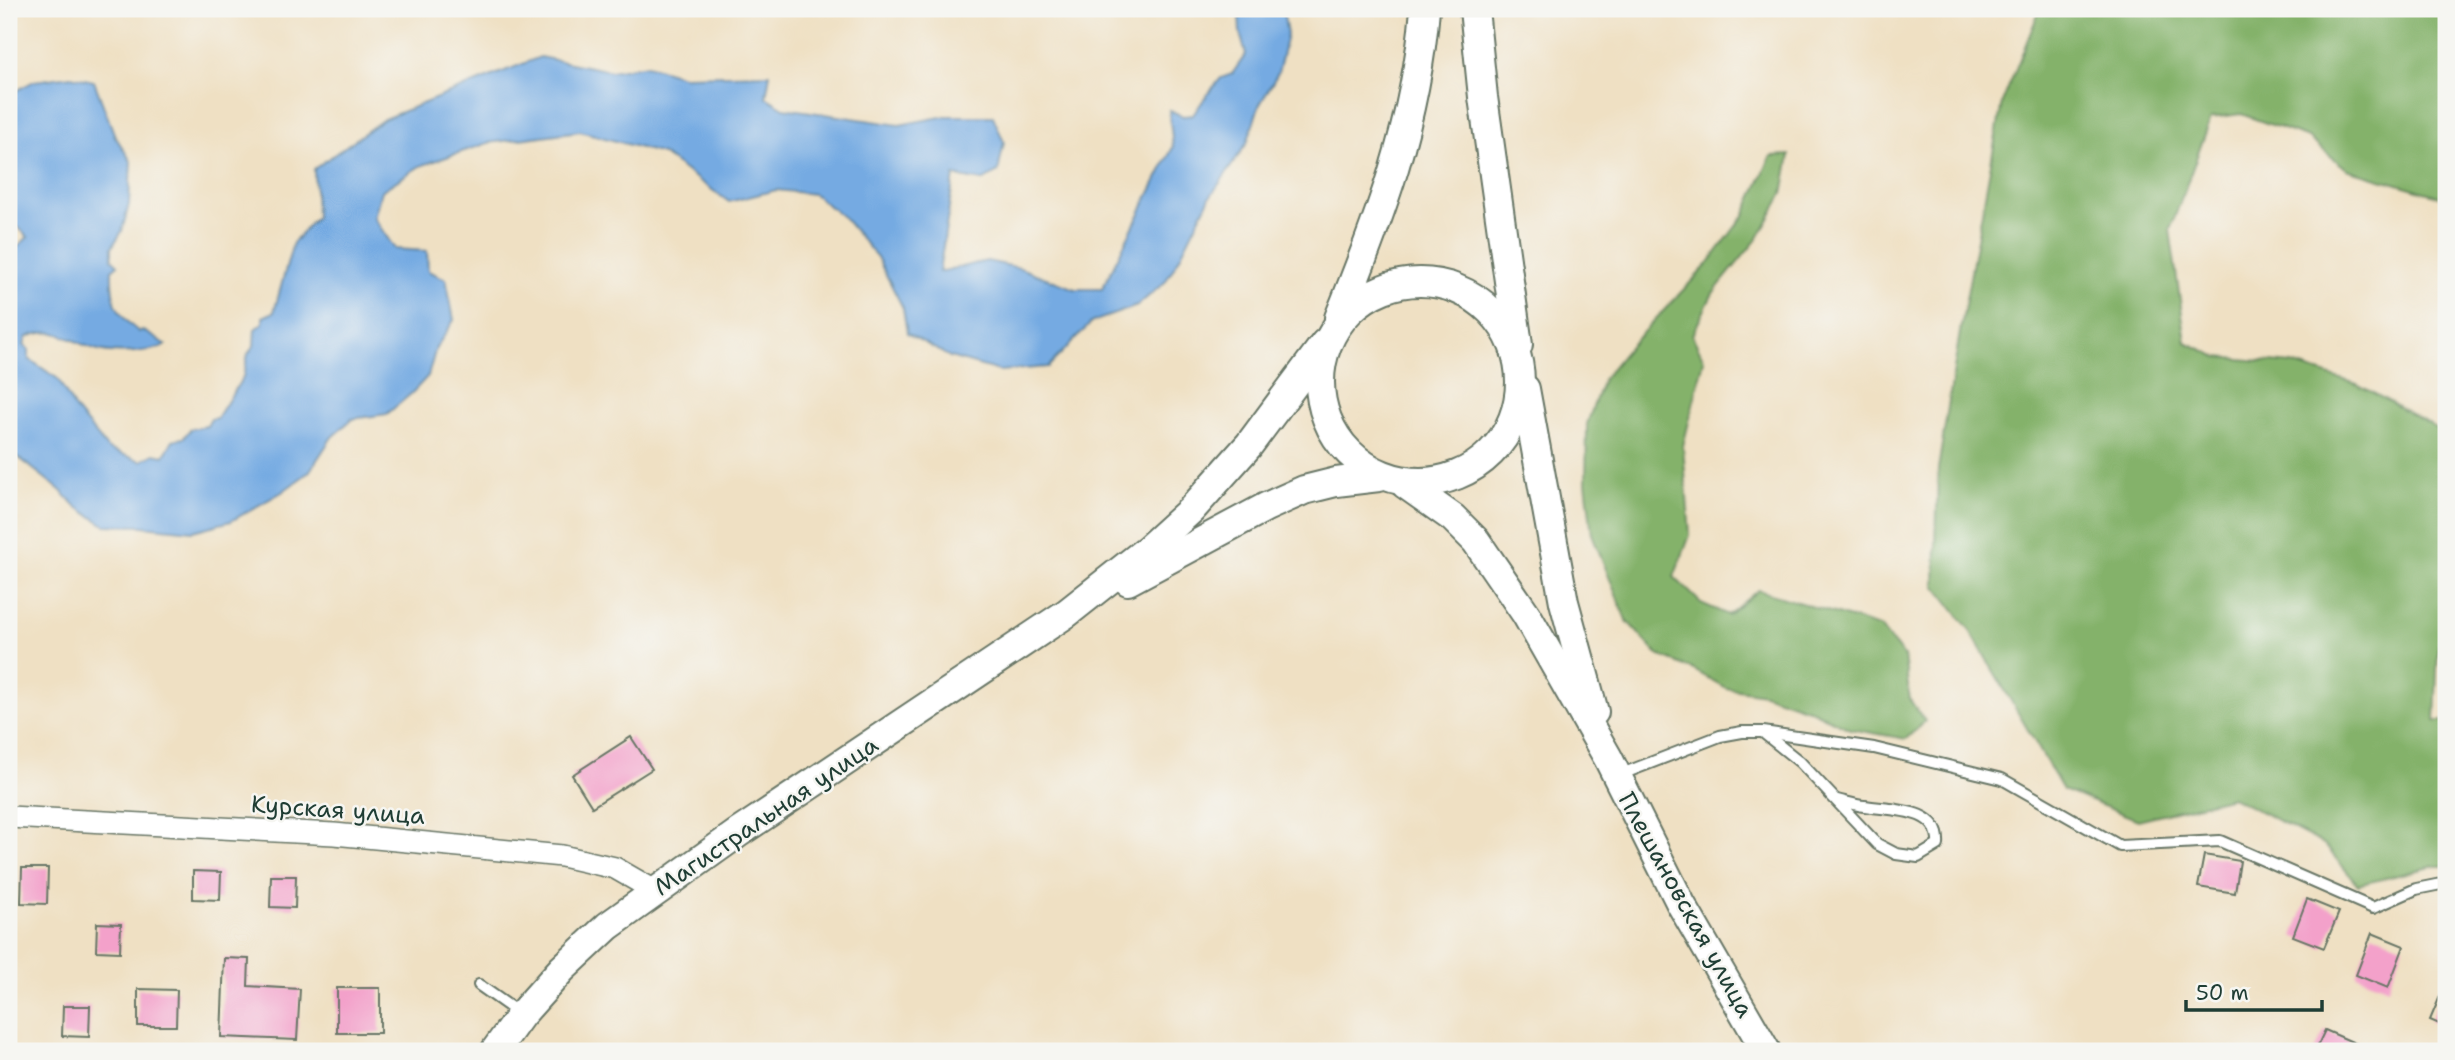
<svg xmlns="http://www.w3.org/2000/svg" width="2455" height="1060" font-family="'Shantell Sans',sans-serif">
  <rect width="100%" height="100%" fill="#f6f6f2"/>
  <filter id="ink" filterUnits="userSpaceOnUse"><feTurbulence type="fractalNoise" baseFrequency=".0143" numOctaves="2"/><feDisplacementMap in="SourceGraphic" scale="14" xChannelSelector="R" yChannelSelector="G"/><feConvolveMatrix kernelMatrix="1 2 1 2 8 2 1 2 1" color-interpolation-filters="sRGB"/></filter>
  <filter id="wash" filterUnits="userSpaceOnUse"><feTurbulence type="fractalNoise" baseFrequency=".00686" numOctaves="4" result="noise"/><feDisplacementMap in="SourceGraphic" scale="28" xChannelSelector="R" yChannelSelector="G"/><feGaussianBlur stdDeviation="1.57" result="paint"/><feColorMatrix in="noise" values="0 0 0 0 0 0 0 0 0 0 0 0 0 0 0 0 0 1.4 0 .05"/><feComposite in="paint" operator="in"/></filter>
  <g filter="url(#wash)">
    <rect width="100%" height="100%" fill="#efe0c3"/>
    <!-- forest -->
    <g fill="#84b26b" stroke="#527850" stroke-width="2">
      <path d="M2040,9h406v193l-8,-6 -91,-27 -39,-31 -67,-24 -30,4 -41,112 16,112 32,15 74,7 65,20 88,49 1,3v205l-8,5 -3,75h11v145h-11l-77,19 -34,-41 -92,-47 -94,23 -75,-30 -94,-161 -34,-44 3,-116 22,-137 42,-229z"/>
      <path d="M1790,155l-7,39 -25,44 -45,55 -21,42 12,25 -21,86 7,89 -16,42 27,26 27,12 30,-25 122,37 24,29 6,44 15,21 -19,18 -56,-10 -42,-20 -44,-15 -38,-6 -36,-20 -32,-13 -32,-35 -34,-86 -6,-51 1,-59 16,-45 26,-32 78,-82 38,-51 26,-58z"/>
    </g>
    <!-- water -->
    <path fill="#75aae2" stroke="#4a748b" stroke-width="2" d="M1236,9h47l4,26 -9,38 -19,33 -12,37 -37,54 -31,62 -14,23 -28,24 -45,16 -44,45 -49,4 -49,-14 -43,-24 -4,-25 -26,-51 -33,-39 -30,-24 -38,-4 -47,12 -67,-48 -82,-23 -92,12 -68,23 -39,25 -7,27 21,31 32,2 1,20 18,8 8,41 -18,28 -8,28 -16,17 -25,21 -35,5 -20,18 -23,35 -27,20 -51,29 -38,10 -51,-5 -37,-1 -28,-18 -17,-17 -51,-40v-196l19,-17 -9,-9 -10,-6v-127l25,-14 37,-5 23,5 21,55 16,25 -2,43 -7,27 -10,16v12l6,6 -6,5c-1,28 3,44 27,62l3,-2 24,15c-16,8 -54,10 -71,4 -30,-9 -36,-24 -68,-12l-3,8 5,5v9l29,20 17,30 33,40 33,12 13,-7 10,2 9,-16 10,-2 8,-9 16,-3 4,-7 6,-1 26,-41 5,-23 6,-8 1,-17 8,-6v-6l11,-5 19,-69 23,-26 -2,-48 70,-50 156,-62 71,14 36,-6 36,11 87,-2 -4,23 18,11 115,17 47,-9h47l11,26 -6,30 -16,9 -28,-5 -15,96 48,-11 33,7 55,21h27l71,-142 -4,-37 14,6 10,-1 16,-23 12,-14 11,-4 14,-20 -6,-21 -1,-21z"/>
    <g id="blocks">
      <!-- building -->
      <g fill="#f3a1ca">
        <path d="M631,737l21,32 -60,38 -20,-32z"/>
        <path d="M2204,855l36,6 -5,32 -37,-6z"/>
        <path d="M22,868h26l-1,36 -26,-1z"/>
        <path d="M193,871l28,1 -1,28 -27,-1z"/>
        <path d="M271,876h25l-1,32 -25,-1z"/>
        <path d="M2307,899l32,13 -15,36 -31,-12z"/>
        <path d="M97,923l24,1 -1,28 -24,-1z"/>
        <path d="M2372,933l32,13 -16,42 -32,-13z"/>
        <path d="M224,958l25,1 -1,27 52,3 -3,51 -76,-3z"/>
        <path d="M2446,982v45l-16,-7z"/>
        <rect x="337" y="988" width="43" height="45"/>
        <path d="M138,989l39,1 -1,36h-38z"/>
        <path d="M63,1006h27l-1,31 -27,-1z"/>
        <path d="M2325,1030l48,21h-58z"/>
      </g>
    </g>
  </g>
  <g filter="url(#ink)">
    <use href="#blocks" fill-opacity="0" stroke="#687666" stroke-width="2"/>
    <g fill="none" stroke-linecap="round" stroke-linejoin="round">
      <defs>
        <g id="lane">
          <path d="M1765,734l35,28 77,82 19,10 22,3 20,-12c3,-38 -48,-35 -74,-39 -9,-1 -18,-4 -27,-6"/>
          <path d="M1619,775l101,-39 22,-4h21l111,16 128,31 118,67 100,-5 153,67 43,-19 30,-6"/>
          <path d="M479,985l41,29"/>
        </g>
        <path id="street" d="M9,817l325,17 228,22 53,12 40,23"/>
        <g id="secondary">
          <path d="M1474,9l9,88 35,248"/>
          <circle cx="1420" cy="382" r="100"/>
          <path d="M1339,318c42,-104 77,-196 86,-309"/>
          <path d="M1525,389l39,213 30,110"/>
          <path d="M1405,484l48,34 23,23 50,73 82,144 73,146 85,147"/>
          <path d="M1128,581l138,-74 38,-17 32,-8 43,-5"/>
          <path d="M495,1051l26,-36 41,-46 46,-43 130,-93 329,-220 81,-64 43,-39 58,-65 76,-102"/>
        </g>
      </defs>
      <!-- lane casing -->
      <use href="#lane" stroke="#687666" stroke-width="14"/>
      <!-- street casing -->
      <use href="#street" stroke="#687666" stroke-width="24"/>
      <!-- secondary casing -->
      <use href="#secondary" stroke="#687666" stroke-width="32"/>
      <!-- lane -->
      <use href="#lane" stroke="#fff" stroke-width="10"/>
      <!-- street -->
      <use href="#street" stroke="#fff" stroke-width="21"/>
      <!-- secondary -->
      <use href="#secondary" stroke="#fff" stroke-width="28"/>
    </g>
  </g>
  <g text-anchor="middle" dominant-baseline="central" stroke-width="5" stroke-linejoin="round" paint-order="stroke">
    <!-- street labels -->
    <g font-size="24" fill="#1f3d34" stroke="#f6f6f2">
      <text transform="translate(338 810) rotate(4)">Курская улица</text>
      <text transform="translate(766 816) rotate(-34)">Магистральная улица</text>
      <text transform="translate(1686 905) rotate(61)">Плешановская улица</text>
    </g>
  </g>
  <!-- margin -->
  <rect width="2455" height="1060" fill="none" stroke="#f6f6f2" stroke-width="35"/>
  <!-- scale -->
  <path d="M2186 1000v10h136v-10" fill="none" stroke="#1f3d34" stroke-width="3.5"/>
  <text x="2196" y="1000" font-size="21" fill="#1f3d34" stroke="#f6f6f2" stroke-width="5" paint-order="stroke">50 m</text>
</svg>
